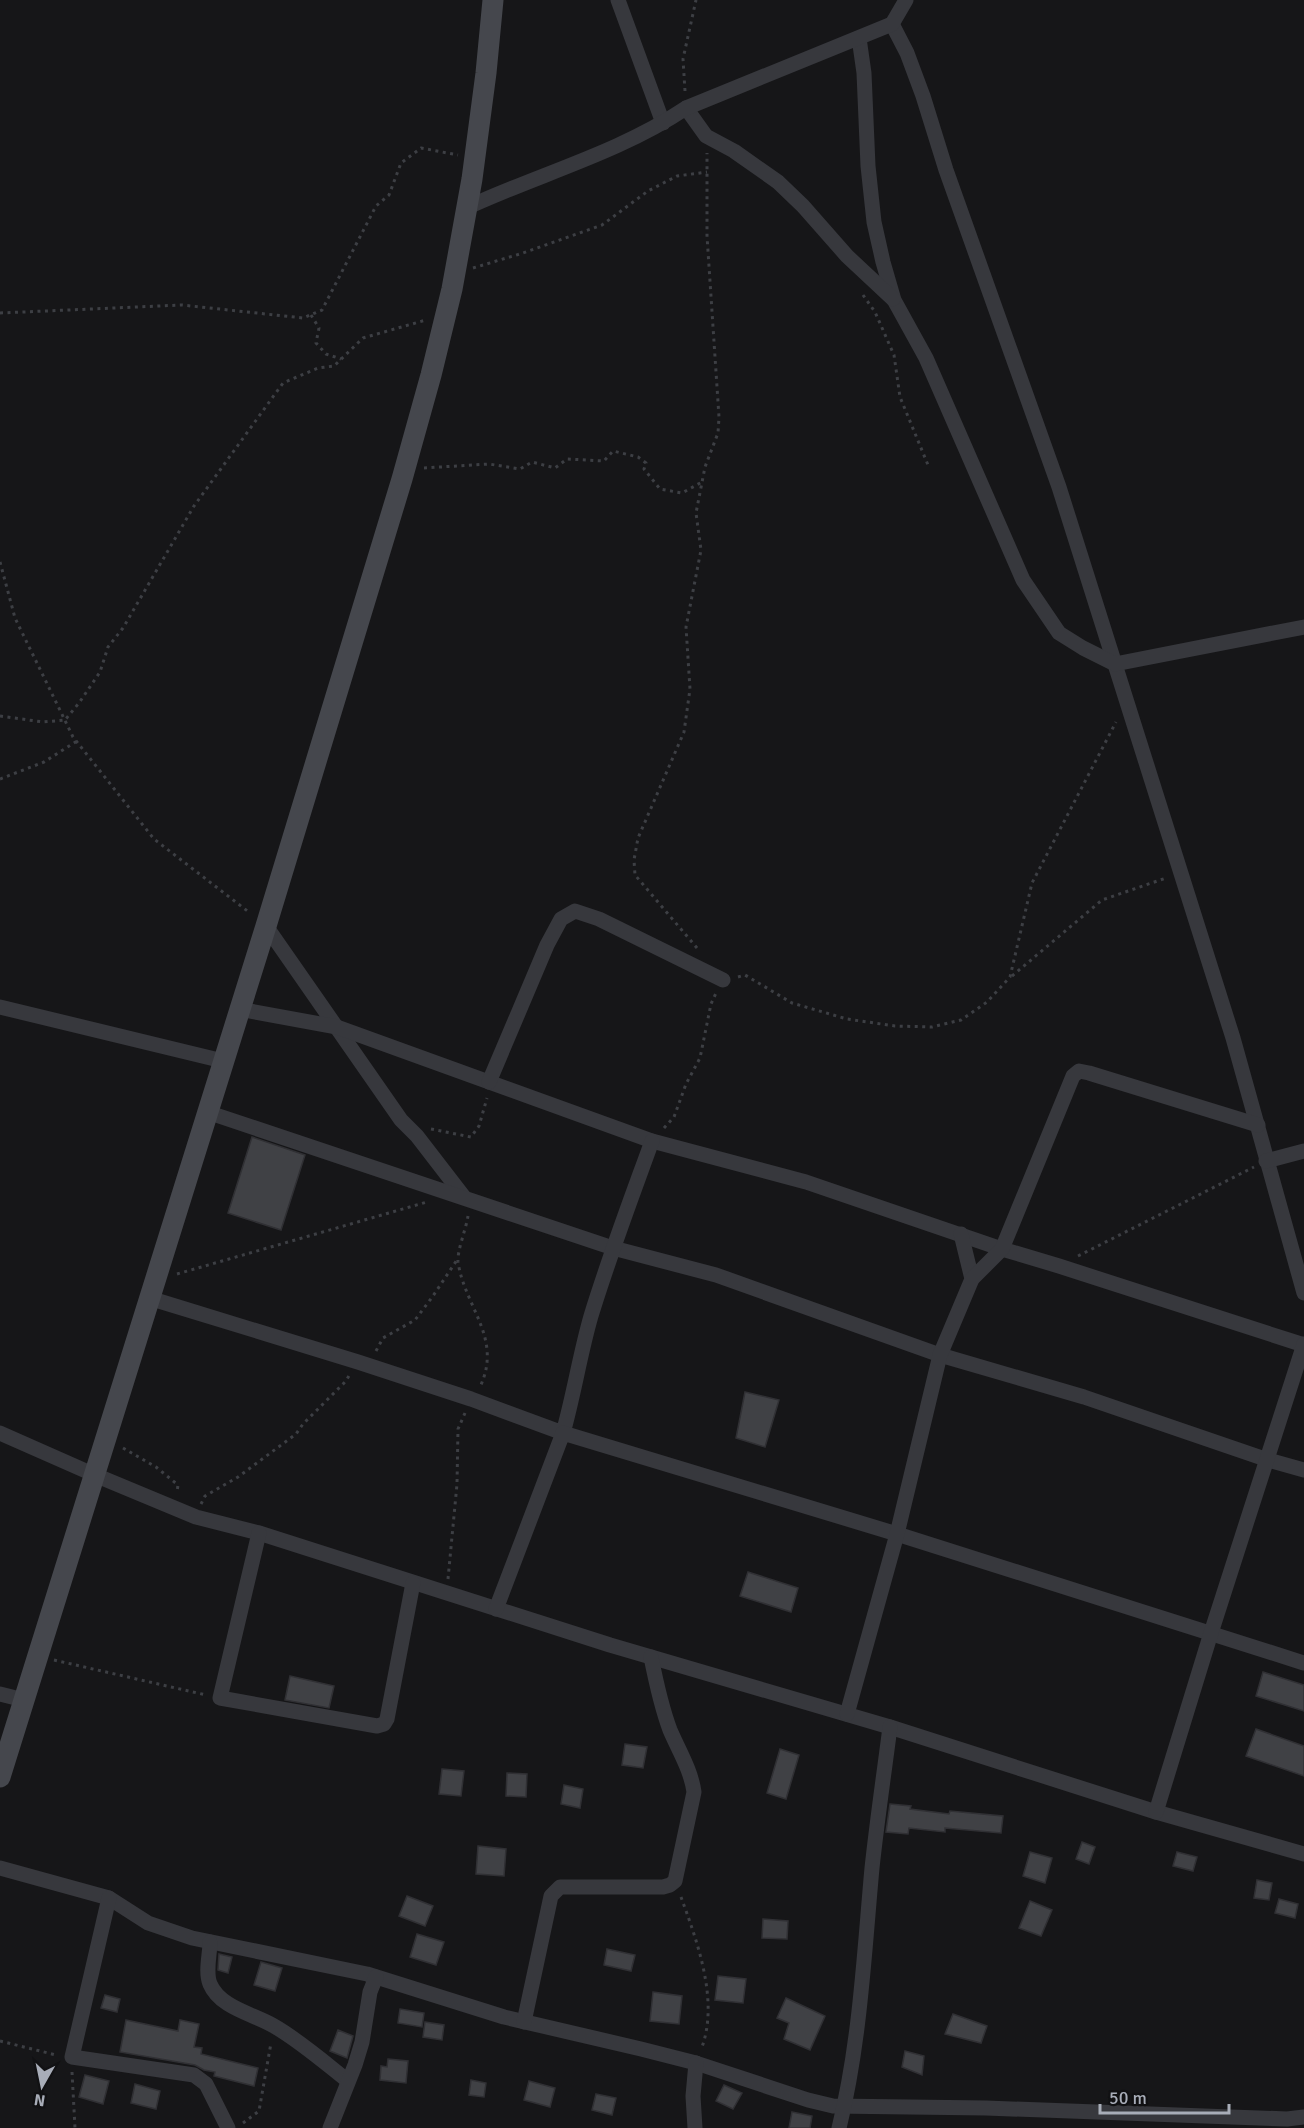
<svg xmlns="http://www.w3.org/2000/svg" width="1304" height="2128" font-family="Signika,sans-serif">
  <rect width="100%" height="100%" fill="#161618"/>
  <!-- building -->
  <g fill="#404145" stroke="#303034" stroke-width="1.5">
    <path d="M252,1137l53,18 -24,75 -53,-17z"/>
    <path d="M745,1392l34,8 -14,47 -29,-9z"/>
    <path d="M748,1572l50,16 -7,24 -51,-16z"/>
    <path d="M1263,1672l41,13v26l-48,-15z"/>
    <path d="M290,1676l44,10 -5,22 -44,-8z"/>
    <path d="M1256,1729l48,17v30l-58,-20z"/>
    <path d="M625,1744l22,3 -4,21 -21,-3z"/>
    <path d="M780,1749l19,6 -13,44 -19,-6z"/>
    <path d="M442,1769l22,2 -3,25 -22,-2z"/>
    <path d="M507,1773l20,1 -1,23 -20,-1z"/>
    <path d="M564,1785l19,4 -3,19 -19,-4z"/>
    <path d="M890,1804l21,2 -1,3 39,5 1,-3 53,5 -2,17 -56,-5v4l-36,-4 -1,6 -22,-2z"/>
    <path d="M1082,1842l13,5 -6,17 -13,-5z"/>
    <path d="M478,1846l28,3 -2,27 -28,-2z"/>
    <path d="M1030,1852l22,6 -7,25 -22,-7z"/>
    <path d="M1177,1852l20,5 -4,14 -20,-5z"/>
    <path d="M1257,1880l15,3 -3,17 -15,-2z"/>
    <path d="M407,1896l26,10 -8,20 -26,-10z"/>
    <path d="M1279,1899l19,5 -3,14 -20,-5z"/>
    <path d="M1030,1901l22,9 -11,26 -22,-8z"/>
    <path d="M763,1919l25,2 -1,18 -25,-1z"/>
    <path d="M417,1934l27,8 -8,23 -26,-8z"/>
    <path d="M607,1949l28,6 -4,16 -27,-6z"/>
    <path d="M219,1954l13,3 -4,16 -10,-3z"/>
    <path d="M261,1962l21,6 -7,23 -21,-6z"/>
    <path d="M718,1976l28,3 -3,24 -28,-3z"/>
    <path d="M653,1992l29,4 -3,28 -29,-3z"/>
    <path d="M105,1995l15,4 -3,13 -16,-4z"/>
    <path d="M786,1998l39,18 -15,34 -26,-11 5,-16 -12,-5z"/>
    <path d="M400,2009l24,4 -2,14 -24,-4z"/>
    <path d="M953,2014l34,12 -6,17 -36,-9z"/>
    <path d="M126,2020l52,11 2,-11 19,4 -5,23 8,1 -1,6 57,14 -4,18 -40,-10 1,-4 -11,-2 -9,-5 -75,-13z"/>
    <path d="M425,2022l19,3 -2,15 -19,-3z"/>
    <path d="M338,2030l15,6 -6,22 -17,-7z"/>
    <path d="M905,2051l19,5 -2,19 -20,-8z"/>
    <path d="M388,2059l20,2 -2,22 -26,-3 1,-14 6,1z"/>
    <path d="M85,2075l24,6 -6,23 -24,-7z"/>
    <path d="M471,2080l15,3 -2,14 -15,-2z"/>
    <path d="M529,2081l26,7 -5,19 -26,-7z"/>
    <path d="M135,2084l25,7 -4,18 -25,-6z"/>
    <path d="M724,2085l18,8 -9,16 -17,-8z"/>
    <path d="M596,2094l20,4 -4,17 -20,-5z"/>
    <path d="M792,2112l20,4 -2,12h-21z"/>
  </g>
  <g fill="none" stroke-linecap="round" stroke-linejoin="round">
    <!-- path -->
    <g stroke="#3d3f44" stroke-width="3" stroke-dasharray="3 4.5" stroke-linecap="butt">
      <path d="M685,91l-2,-32 13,-59"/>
      <path d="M473,268l50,-15 79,-28 46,-34 29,-15 30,-4"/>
      <path d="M863,295l12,17 19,43 6,42 28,68"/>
      <path d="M0,313l182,-8 121,13 19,-8 54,-104 13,-11 12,-32 20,-15 37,7"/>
      <path d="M311,315l8,13 -3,15 10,11 15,5"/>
      <path d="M424,468l65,-4 31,5 12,-7 23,6 12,-9 37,2 9,-10 25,6 8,6 -2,6 16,20 22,4 20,-11"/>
      <path d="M0,562l15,56 58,119 81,102 96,74"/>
      <path d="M0,716l43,6 22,-2 14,-17 21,-31 8,-25 15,-19 71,-122 89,-123 35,-15 16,-2 29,-28 63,-18"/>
      <path d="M0,779l44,-17 33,-21"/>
      <path d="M697,948l-62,-73 -1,-15 4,-22 46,-106 6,-43 -4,-62 15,-77 -5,-37 9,-46 13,-34 1,-16 -12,-181v-83"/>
      <path d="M1012,976l90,-76 64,-22"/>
      <path d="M738,977l7,-2 47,28 55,16 48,7 37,1 29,-7 26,-18 23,-25 22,-94 84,-161"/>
      <path d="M664,1128l10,-11 12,-33 14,-26 11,-54 5,-11"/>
      <path d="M431,1129l40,8 8,-11 8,-28"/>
      <path d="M468,1216c-2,13 -11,35 -10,46 7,46 45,76 22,125"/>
      <path d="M1078,1256l176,-89"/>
      <path d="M177,1274l250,-72"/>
      <path d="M376,1351l7,-13 32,-18 18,-24 24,-36"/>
      <path d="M123,1448l33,19 22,18 -1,7"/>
      <path d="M201,1504l4,-8 33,-19 58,-43 7,-10 43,-43 4,-7"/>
      <path d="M448,1579l9,-95 1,-55 7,-16"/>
      <path d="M54,1660l152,35"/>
      <path d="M681,1897c16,44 38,103 21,150"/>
      <path d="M0,2041l56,14"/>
      <path d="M72,2072l3,56"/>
      <path d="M243,2123l16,-12 12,-68"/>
    </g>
    <!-- minor -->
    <g stroke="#37383d" stroke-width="15">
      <path d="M618,0l45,123"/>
      <path d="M892,24l15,29 16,43 23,74 113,317 174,551 71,255"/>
      <path d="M859,38l5,35 4,93 6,56 9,40 11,38 32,58 97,222 36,53 24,15 32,16 189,-37"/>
      <path d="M686,108l20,28 28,15 44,31 25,24 44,50 46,43"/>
      <path d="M466,208c73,-34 153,-55 220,-100l206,-84 14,-24"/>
      <path d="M266,926l135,194 16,16 47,61"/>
      <path d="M0,1007l223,54"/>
      <path d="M239,1009l98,18 315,114 154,41 196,67 57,17 245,79"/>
      <path d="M489,1082l58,-137 14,-26 14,-8 24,8 124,61"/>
      <path d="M207,1112l406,136 103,27 224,80 144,42 184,63 36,10"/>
      <path d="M1266,1161l38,-10"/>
      <path d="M961,1234l11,45"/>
      <path d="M149,1298l209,64 113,37 92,34c11,-39 17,-79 28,-117 18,-59 40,-117 61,-175"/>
      <path d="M0,1433l95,42 101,42 63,16 351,112 280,82 266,85 148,42"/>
      <path d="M259,1533l-39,165 157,28 7,-2 3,-5 26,-136"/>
      <path d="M496,1609l67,-176 334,101 407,129"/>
      <path d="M0,1694l24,6"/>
      <path d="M847,1714l50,-180 43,-179 32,-76 30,-30 71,-173 6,-5 10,2 169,52"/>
      <path d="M1156,1812l55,-179 93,-289"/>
      <path d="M0,1868l109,30 39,25 44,15 175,36 137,43 137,32 55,14 112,37 25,6 153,2 301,11 17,-2"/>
      <path d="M109,1898l-37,159 122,18 12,9 22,44"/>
      <path d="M210,1942c0,12 -5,30 0,42 10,24 44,30 64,42 26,15 50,36 74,55"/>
      <path d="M524,2022l27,-126 9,-9h103l7,-2 5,-4 19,-89c-3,-22 -15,-41 -24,-62 -9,-24 -14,-48 -19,-73"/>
      <path d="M330,2128l25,-63 7,-23 8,-50 6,-15"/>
      <path d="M695,2128l-2,-32 3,-33"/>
      <path d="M839,2128c21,-85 25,-173 33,-260 5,-47 12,-94 18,-141"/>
    </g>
    <!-- secondary -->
    <path stroke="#45474d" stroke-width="21" d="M0,1777l266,-851 136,-447 29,-104 21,-86 20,-110 14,-106 7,-73"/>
  </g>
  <!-- north arrow -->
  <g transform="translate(42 2086) rotate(189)" stroke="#111113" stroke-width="4.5" paint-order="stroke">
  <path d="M0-4.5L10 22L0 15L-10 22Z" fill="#a8adb8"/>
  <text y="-9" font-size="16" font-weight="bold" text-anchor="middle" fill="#a8adb8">N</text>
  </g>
  <!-- scale -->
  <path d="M1100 2104v9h129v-9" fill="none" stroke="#a8adb8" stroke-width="3"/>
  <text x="1109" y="2104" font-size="18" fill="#a8adb8" stroke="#111113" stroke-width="4.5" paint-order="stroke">50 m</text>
</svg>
